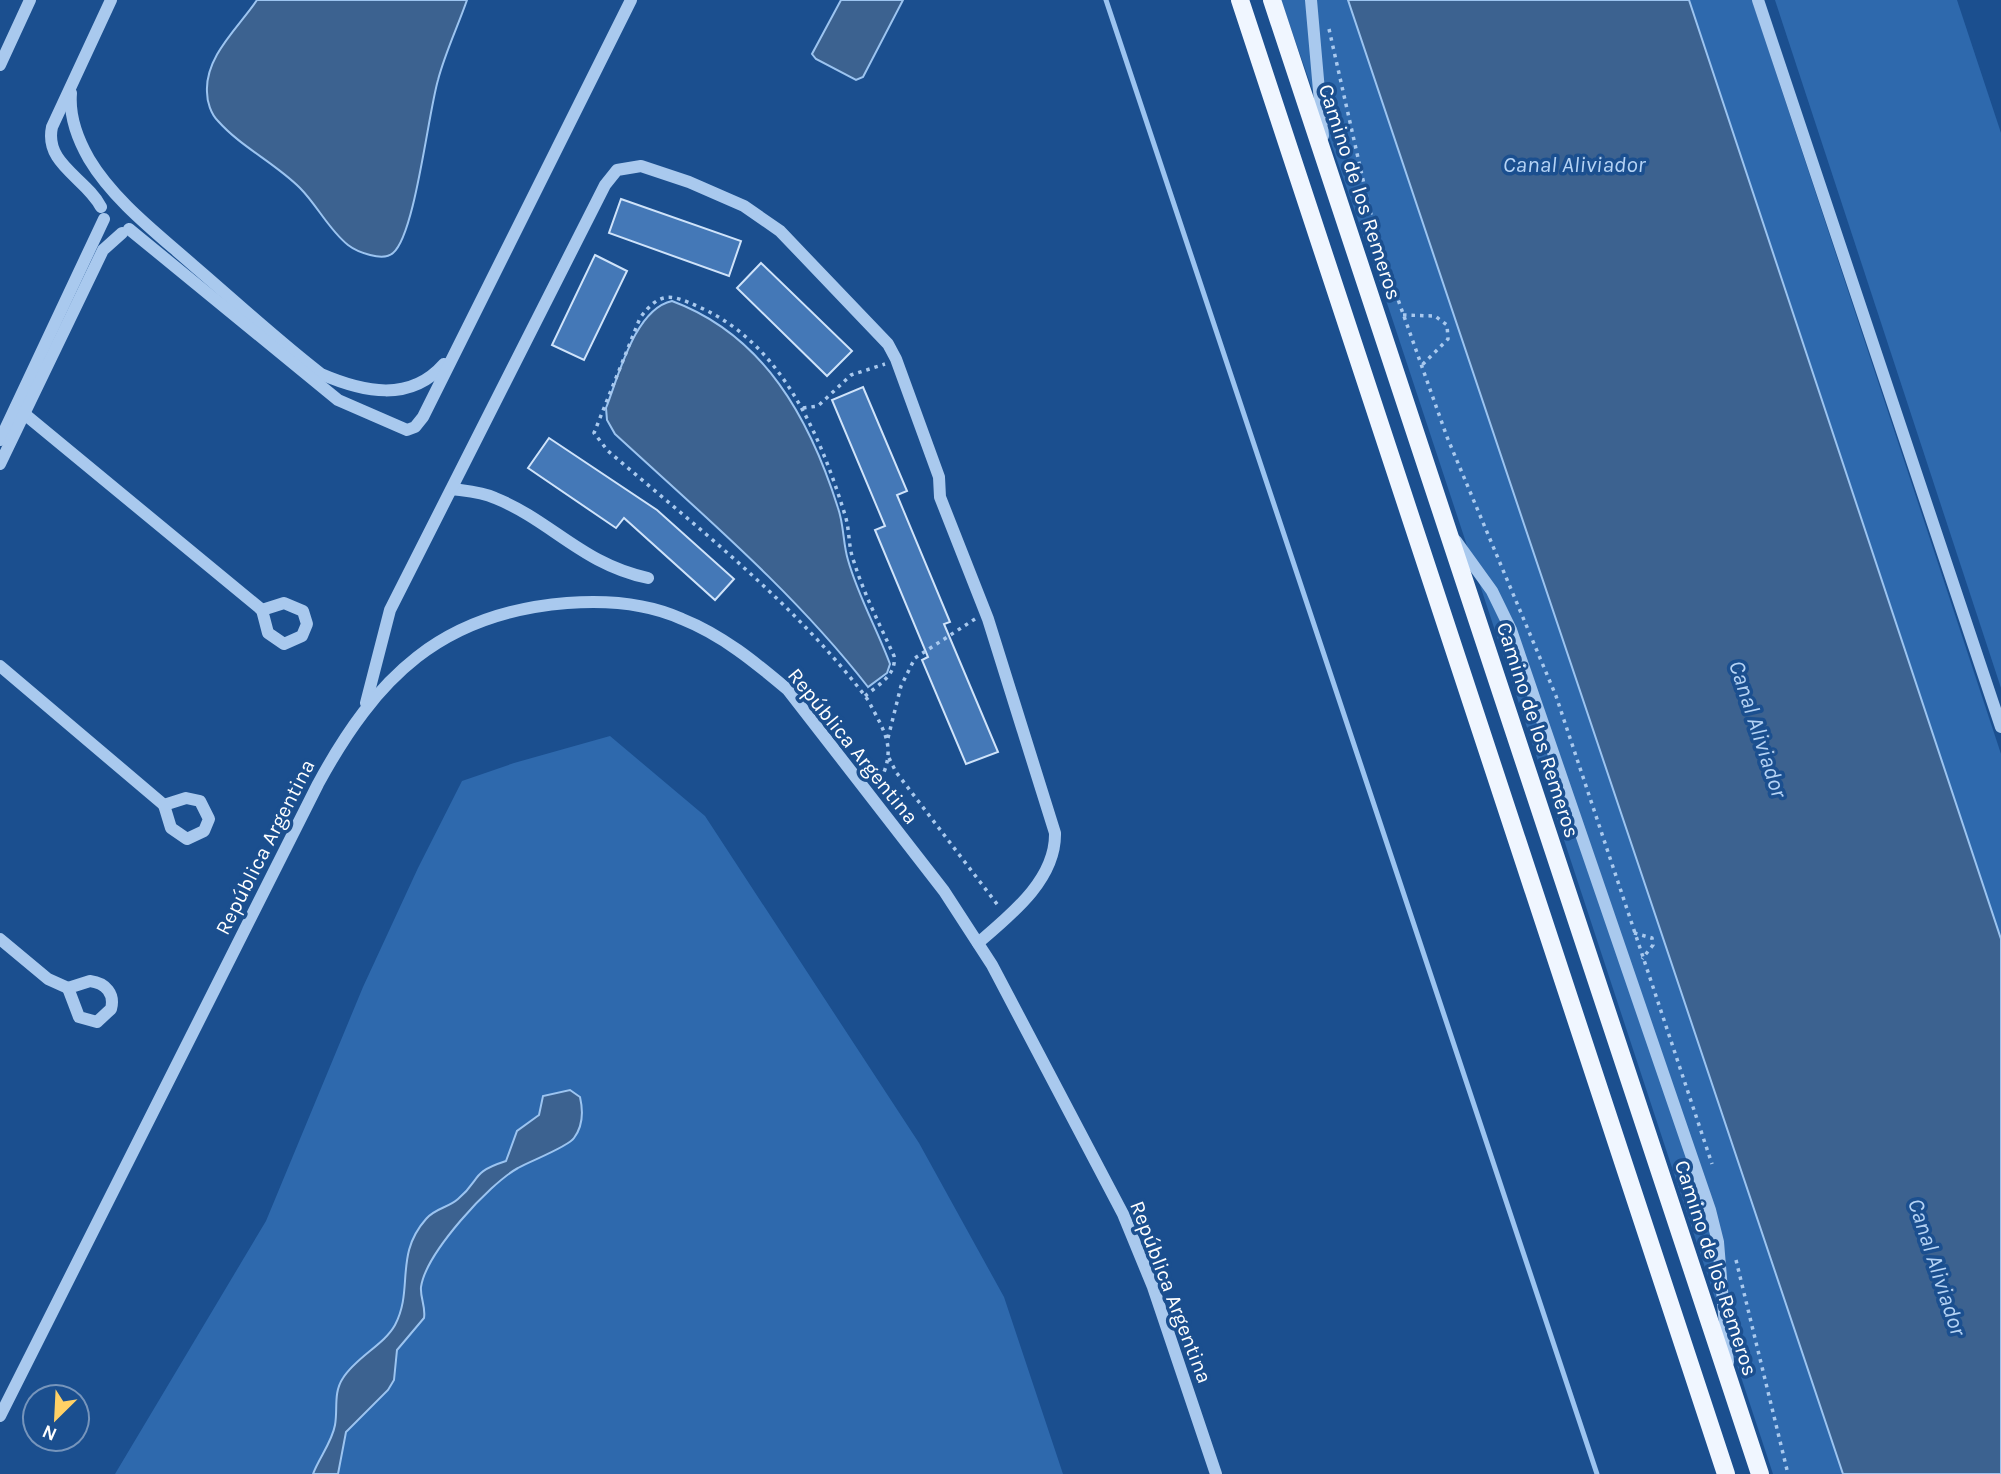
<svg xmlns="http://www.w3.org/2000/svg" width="2001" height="1474" font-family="Karla,sans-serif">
  <rect width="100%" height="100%" fill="#1b4f8f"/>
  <!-- green -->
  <g fill="#2e69ad">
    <path d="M1281,0h67l495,1474h-70l-384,-1165z"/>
    <path d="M1689,0h63l249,754v185z"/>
    <path d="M1775,0h182l44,133v555z"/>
    <path d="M610,736l95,80 214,327 85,154 59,177h-948l151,-253 97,-234 55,-119 44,-87 52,-18z"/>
  </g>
  <!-- water -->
  <g fill="#3c6290" stroke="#9cc4f0" stroke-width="2">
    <path d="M257,0h210c-9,26 -22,53 -29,80 -10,34 -23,155 -45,173 -10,9 -36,-1 -45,-8 -19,-15 -31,-40 -48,-57 -25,-25 -59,-41 -82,-67 -7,-7 -11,-19 -11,-29 -2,-36 32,-65 50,-92z"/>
    <path d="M841,0h62l-40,77 -7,3 -40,-21 -4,-5z"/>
    <path d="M1348,0h341l312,939v535h-158z"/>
    <path d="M672,301c92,34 138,118 166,207 6,17 5,36 10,52 10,36 29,69 42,104l-3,9 -19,14c-74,-95 -165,-172 -253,-253l-8,-14 -1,-12c13,-33 29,-99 66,-107z"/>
    <path d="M570,1090l10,7c3,13 3,29 -6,41 -6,9 -44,23 -56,30 -29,16 -92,85 -97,119 -1,11 5,20 3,31l-27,32 -3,30 -6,10 -42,42 -8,42h-25c6,-16 19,-32 22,-49 3,-16 -2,-32 8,-47 13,-21 41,-33 52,-53 19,-36 -1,-70 31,-106 9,-11 22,-11 32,-20 24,-20 11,-26 48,-38l11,-30 22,-16 4,-19z"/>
  </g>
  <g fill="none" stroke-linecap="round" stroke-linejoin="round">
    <!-- stream -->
    <path stroke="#9cc4f0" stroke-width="5" d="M1106,0l491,1474"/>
  </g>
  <!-- building -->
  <g fill="#4478b7" stroke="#cfe3fa" stroke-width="2">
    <path d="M621,199l120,42 -12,35 -120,-43z"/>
    <path d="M595,255l32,16 -43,89 -32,-15z"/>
    <path d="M761,263l91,88 -25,25 -90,-88z"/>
    <path d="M863,387l44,104 -10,4 53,127 -6,2 54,128 -32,12 -44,-104 6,-3 -53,-127 10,-4 -53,-126z"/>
    <path d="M549,438l108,72 77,69 -19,21 -91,-82 -8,10 -88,-60z"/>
  </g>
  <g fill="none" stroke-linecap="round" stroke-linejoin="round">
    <!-- path -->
    <g stroke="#a9c9ee" stroke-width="3.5" stroke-dasharray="3.5 5" stroke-linecap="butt">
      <path d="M1329,29l41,182 25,80 52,146 109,259 156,468"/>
      <path d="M1403,315l32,1 12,9 1,14 -26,26"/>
      <path d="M803,408l15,-2 33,-31 34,-11"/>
      <path d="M865,696c13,-11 32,-21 29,-40 -14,-31 -30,-62 -40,-94 -6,-15 -4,-32 -9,-47 -25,-81 -64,-172 -146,-208 -28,-13 -39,-16 -59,11l-46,115 14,18c90,77 185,151 257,245l3,4c17,33 30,48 10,85"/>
      <path d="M888,738l13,-52 14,-28 60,-39"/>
      <path d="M889,758l7,14 104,136"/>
      <path d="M1634,933l18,5 1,7 -11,14"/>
      <path d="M1736,1260l52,214"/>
    </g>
    <!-- minor -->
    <g stroke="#a9c9ee" stroke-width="12">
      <path d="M1311,0l12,136"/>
      <path d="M1758,0l243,727"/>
      <path d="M0,65l30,-65"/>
      <path d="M71,93c-2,23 6,45 18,66 25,42 69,75 105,107 42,36 83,74 127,108 42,18 89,29 123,-10"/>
      <path d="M101,207c-15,-29 -57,-43 -49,-80l59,-127"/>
      <path d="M129,229l209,171 69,30 8,-3 8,-10 208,-417"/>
      <path d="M16,407l246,203"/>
      <path d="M0,440l104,-221"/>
      <path d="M0,464l103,-214 19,-17"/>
      <path d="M452,489c14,2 30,3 43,9 57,23 87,66 153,80"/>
      <path d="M1456,541l36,50 19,39 199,580 8,32 10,120"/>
      <path d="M284,603l19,8 4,13 -5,12 -18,8 -16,-11 -6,-23z"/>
      <path d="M0,666l164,139"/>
      <path d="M366,703l24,-93 215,-425 12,-15 24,-4 48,16 55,24 36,25 108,113 8,15 43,118 1,20 48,122 67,214c1,46 -43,81 -77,110"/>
      <path d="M186,798l14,3 9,18 -5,12 -17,8 -16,-11 -7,-23z"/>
      <path d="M0,939l48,40 20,9"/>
      <path d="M90,981c16,2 25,13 21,28l-14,13 -18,-5 -11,-29z"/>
      <path d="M0,1416l318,-632c58,-107 123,-171 249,-181 39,-3 80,0 115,16 40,16 73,43 106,71l156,201 48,74 131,249 30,73 63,187"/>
    </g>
    <!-- major -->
    <g stroke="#f0f6ff" stroke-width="18">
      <path d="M1240,0l486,1474"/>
      <path d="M1272,0l488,1474"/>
    </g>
  </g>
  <g text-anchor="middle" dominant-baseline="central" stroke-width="7" stroke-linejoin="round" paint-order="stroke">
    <!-- street labels -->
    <g font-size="21" fill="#fff" stroke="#1b4f8f">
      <text transform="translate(1360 192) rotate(72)">Camino de los Remeros</text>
      <text transform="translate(1538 730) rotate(72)">Camino de los Remeros</text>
      <text transform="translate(853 746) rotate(51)">República Argentina</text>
      <text transform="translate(265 847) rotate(-63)">República Argentina</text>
      <text transform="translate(1716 1268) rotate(72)">Camino de los Remeros</text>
      <text transform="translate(1171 1292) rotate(69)">República Argentina</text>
    </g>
    <!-- water labels -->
    <g font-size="23" font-style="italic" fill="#b5d3f5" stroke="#1b4f8f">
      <text x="1574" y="164">Canal Aliviador</text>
      <text transform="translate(1758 729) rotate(72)">Canal Aliviador</text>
      <text transform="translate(1937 1267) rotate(72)">Canal Aliviador</text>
    </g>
  </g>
  <!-- north arrow -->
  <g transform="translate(56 1418) rotate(204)"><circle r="33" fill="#1b4f8f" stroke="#7695bc" stroke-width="2"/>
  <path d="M0-5L12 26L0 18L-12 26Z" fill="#ffd166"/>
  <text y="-10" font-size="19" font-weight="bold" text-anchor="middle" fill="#ffffff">N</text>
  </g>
</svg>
